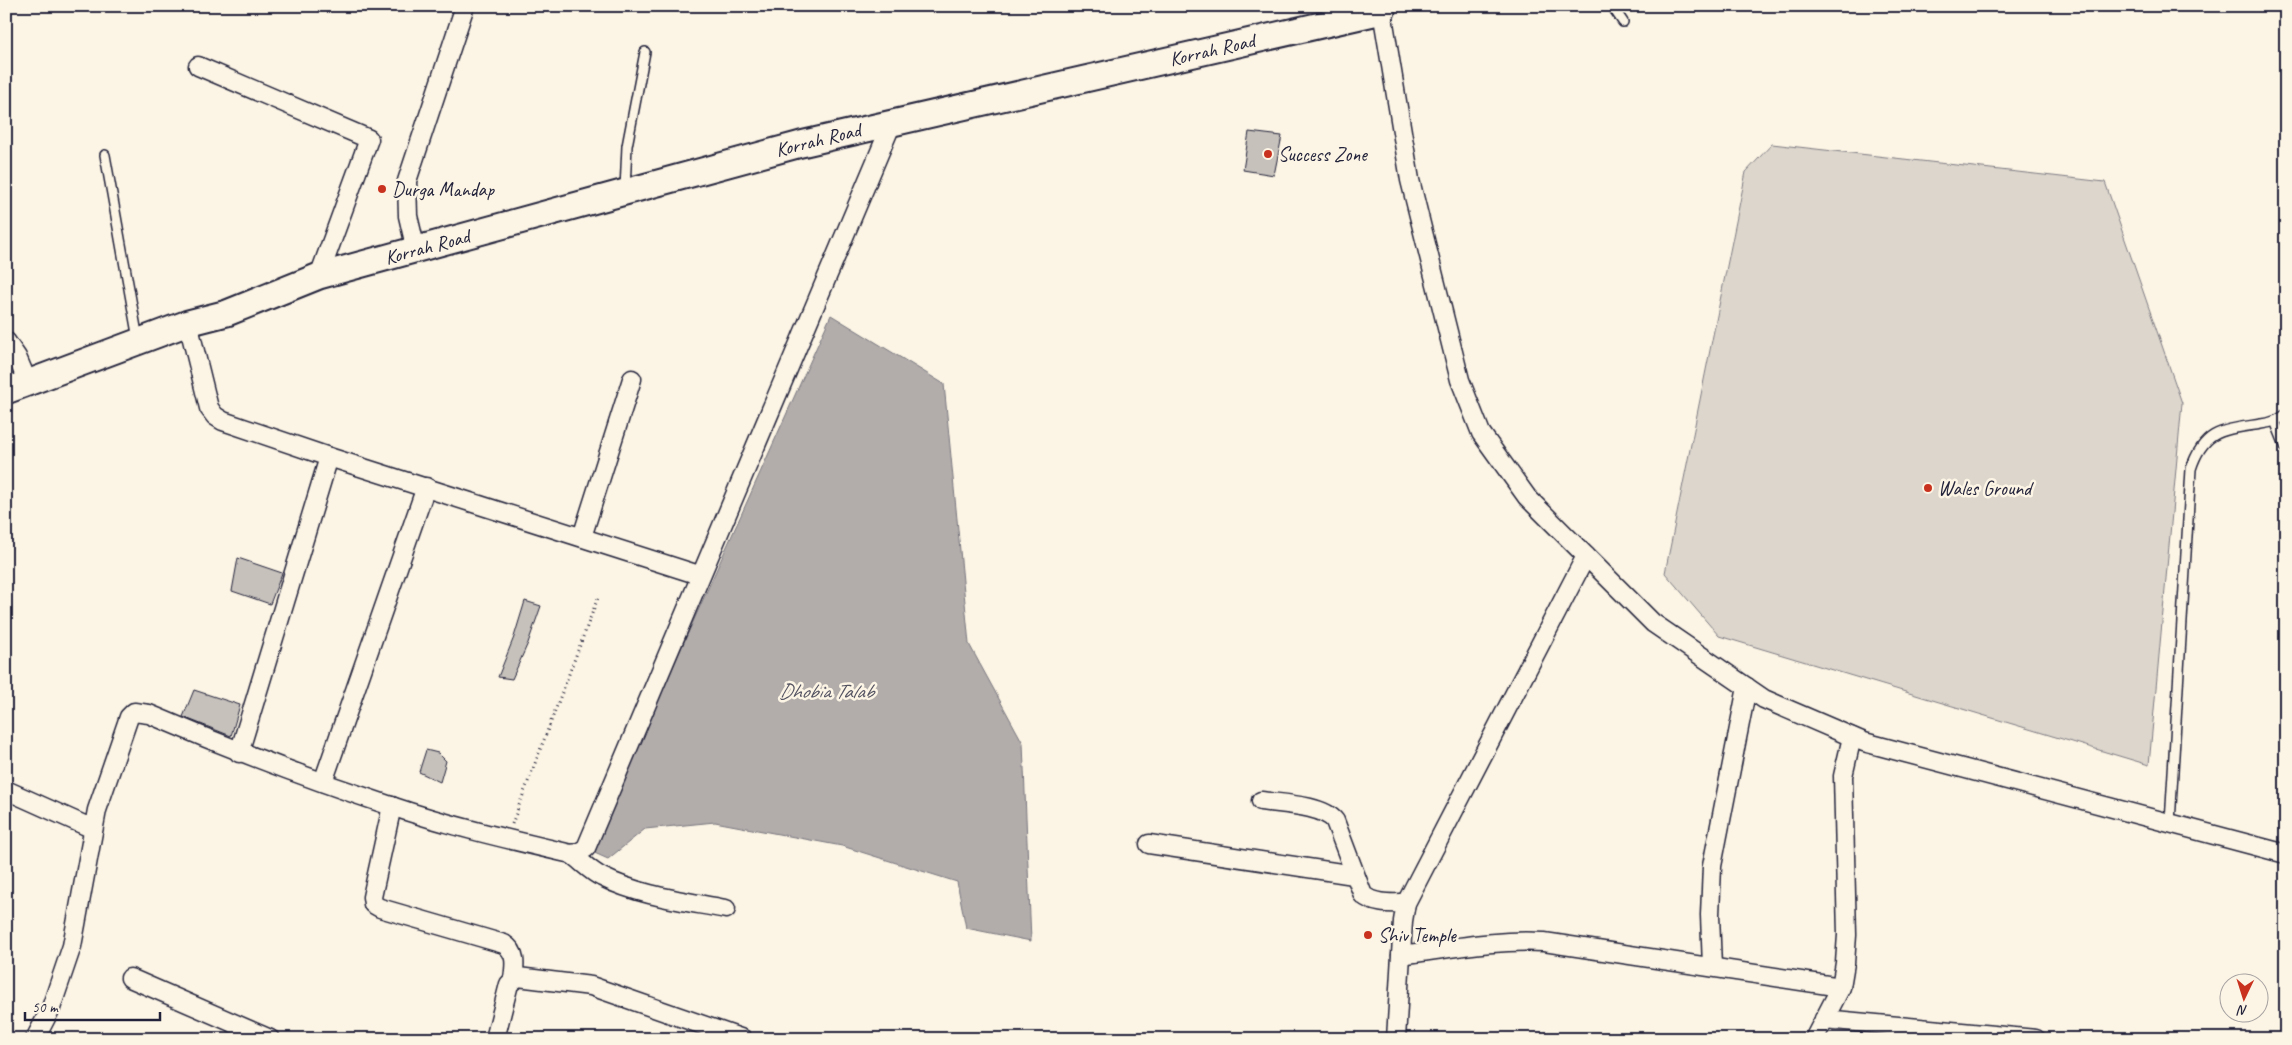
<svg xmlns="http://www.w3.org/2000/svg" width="2292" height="1045" font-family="Caveat,sans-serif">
  <rect width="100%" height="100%" fill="#fcf5e5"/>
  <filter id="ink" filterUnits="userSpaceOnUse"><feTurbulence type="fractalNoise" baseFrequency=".02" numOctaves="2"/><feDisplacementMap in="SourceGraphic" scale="10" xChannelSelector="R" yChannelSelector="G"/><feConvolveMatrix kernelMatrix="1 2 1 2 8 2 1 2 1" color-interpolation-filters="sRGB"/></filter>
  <g filter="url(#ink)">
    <!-- green -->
    <path fill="#dcd6cc" stroke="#7f7c84" d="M1772,144l333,38 77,221 -33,362 -430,-129 -54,-63 81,-401z"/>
    <!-- water -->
    <path fill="#b2adab" stroke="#78757e" d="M831,315l113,69 25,260 54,99 8,198 -65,-13 -9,-46 -115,-36 -127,-24 -70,7 -37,30 -18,-8z"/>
    <!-- building -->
    <g fill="#c6c1bb" stroke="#22223b">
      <path d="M1249,132l33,4 -8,39 -31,-5z"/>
      <path d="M238,558l44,15 -12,31 -38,-13z"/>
      <path d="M525,601l16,5 -13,37 -16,36 -14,-2 16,-40z"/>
      <path d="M194,690l46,15 -9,31 -48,-19z"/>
      <path d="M426,750l12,3 8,8 -6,21 -21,-10z"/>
    </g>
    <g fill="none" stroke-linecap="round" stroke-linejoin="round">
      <defs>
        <g id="lane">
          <path d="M1612,6l11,16"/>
          <path d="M105,155l33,184"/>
          <path d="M625,189l2,-43 18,-94"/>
          <path d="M2275,421l11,27"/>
          <path d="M2170,823l21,-354c13,-40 33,-39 70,-45 9,-1 18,-3 25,-10"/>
        </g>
        <g id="street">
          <path d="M1382,11l28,169 50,200 21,53 46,64 126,126 111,76 100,43 422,112"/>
          <path d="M198,66l171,73 -50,137"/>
          <path d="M416,250l-8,-34 -1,-35 58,-175"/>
          <path d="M188,323l21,85 6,8 8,5 106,36 370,118"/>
          <path d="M6,341l11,16 11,26"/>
          <path d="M582,537l50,-158"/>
          <path d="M239,753l90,-296"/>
          <path d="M323,782l103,-295"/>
          <path d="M6,790l87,39"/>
          <path d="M1261,801c21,3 62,4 74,20l28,74c12,10 29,8 43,8"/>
          <path d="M392,806l-20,91 1,7 7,4 124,36c13,8 11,21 9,35"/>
          <path d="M1149,844l205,31"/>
          <path d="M571,854c10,7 20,18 31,23 38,19 83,24 124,32"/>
          <path d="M1401,955c47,-6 95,-16 143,-13l297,45"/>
          <path d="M1712,967l-2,-52 2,-49 35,-179"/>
          <path d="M130,978l140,61"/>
          <path d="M1824,1019l212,20"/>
          <path d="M35,1039l16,-31 21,-62 25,-136 32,-93 5,-5 15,2c79,34 160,65 242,92 59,20 120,34 180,48l7,-1 8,-5 306,-725"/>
          <path d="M495,1039l14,-55 9,-7 73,9 152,53"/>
          <path d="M1396,1039l7,-118 3,-18 180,-347"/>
          <path d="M1814,1039l27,-52 4,-24 2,-28 -4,-159 9,-39"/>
        </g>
        <path id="secondary" d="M6,391l182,-68 39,-10 92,-37 306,-84 176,-48 581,-133 -1,-5"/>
      </defs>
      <!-- lane casing -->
      <use href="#lane" stroke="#22223b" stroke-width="12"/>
      <!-- street casing -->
      <use href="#street" stroke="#22223b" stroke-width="21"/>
      <!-- secondary casing -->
      <use href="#secondary" stroke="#22223b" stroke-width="29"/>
      <!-- path -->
      <path stroke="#22223b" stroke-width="3" stroke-dasharray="1 4" stroke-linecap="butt" d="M512,824l87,-229"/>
      <!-- lane -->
      <use href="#lane" stroke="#fcf5e5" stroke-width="9"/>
      <!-- street -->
      <use href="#street" stroke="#fcf5e5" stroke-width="18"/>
      <!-- secondary -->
      <use href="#secondary" stroke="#fcf5e5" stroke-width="25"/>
    </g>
  </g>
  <!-- markers -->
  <g fill="#c8321e" stroke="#fcf5e5" stroke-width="2">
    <circle cx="1268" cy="154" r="5"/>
    <circle cx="382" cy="189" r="5"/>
    <circle cx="1928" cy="488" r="5"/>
    <circle cx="1368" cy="935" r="5"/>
  </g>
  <g text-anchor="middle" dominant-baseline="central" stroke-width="5" stroke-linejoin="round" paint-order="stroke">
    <!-- street labels -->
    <g font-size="20" fill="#22223b" stroke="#fcf5e5">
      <text transform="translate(1212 50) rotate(-13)">Korrah Road</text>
      <text transform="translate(818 140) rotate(-14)">Korrah Road</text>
      <text transform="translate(427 247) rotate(-15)">Korrah Road</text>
    </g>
    <!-- poi labels -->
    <g font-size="20" fill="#22223b" stroke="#fcf5e5" text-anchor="start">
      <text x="1278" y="154">Success Zone</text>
      <text x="392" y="189">Durga Mandap</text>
      <text x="1938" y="488">Wales Ground</text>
      <text x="1378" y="935">Shiv Temple</text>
    </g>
    <!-- water labels -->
    <g font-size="21" font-style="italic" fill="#545362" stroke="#fcf5e5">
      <text x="826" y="691">Dhobia Talab</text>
    </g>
  </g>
  <!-- margin -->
  <rect width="2292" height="1045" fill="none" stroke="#fcf5e5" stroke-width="25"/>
  <rect x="12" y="12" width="2267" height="1020" fill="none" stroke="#22223b" stroke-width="2" filter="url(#ink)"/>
  <!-- north arrow -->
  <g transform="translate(2244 998) rotate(184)"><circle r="24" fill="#fcf5e5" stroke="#a5a1a1"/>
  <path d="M0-4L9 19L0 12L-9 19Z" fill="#c8321e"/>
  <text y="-8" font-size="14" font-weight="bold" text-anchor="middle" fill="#22223b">N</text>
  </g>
  <!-- scale -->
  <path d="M25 1012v8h135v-8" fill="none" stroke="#22223b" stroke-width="2.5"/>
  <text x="32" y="1012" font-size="15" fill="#22223b" stroke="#fcf5e5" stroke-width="4" paint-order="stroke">50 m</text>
</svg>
